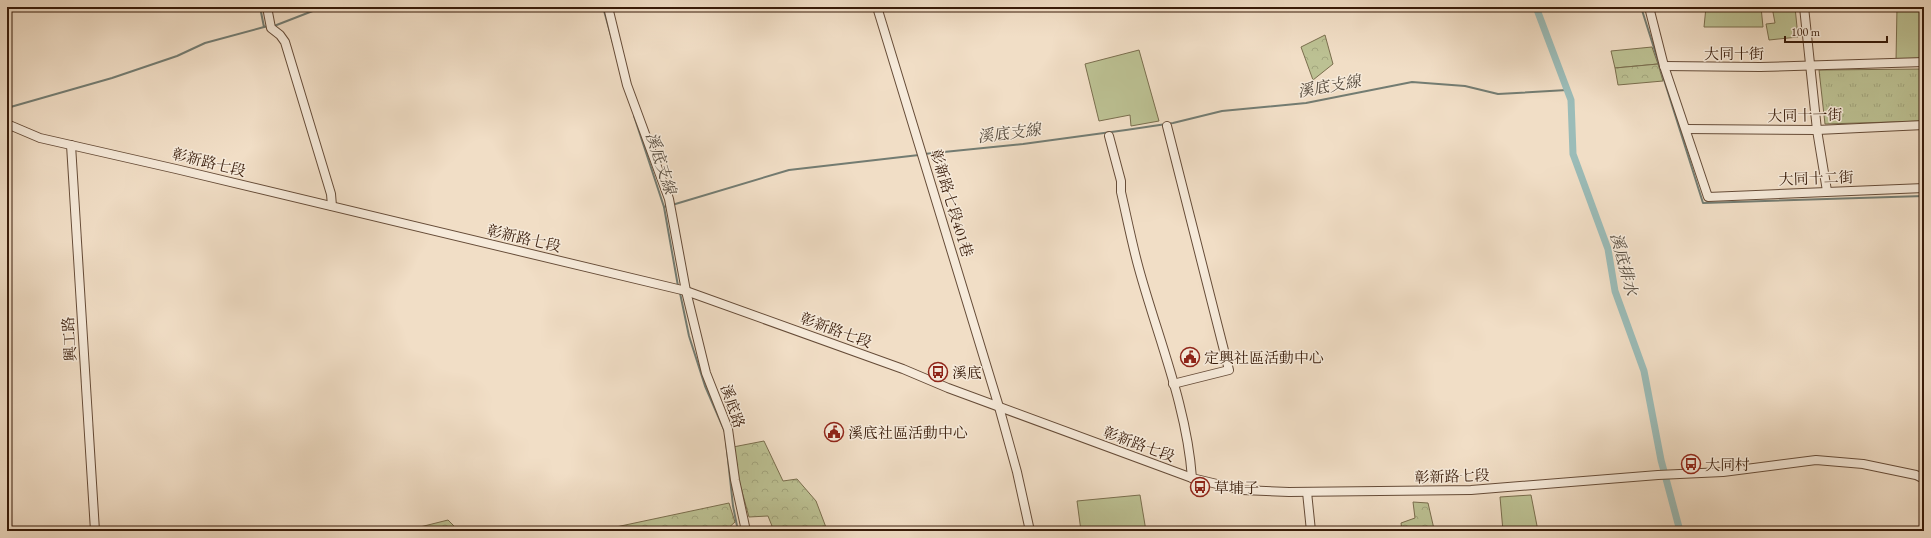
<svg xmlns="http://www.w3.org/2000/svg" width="1931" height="538" font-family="'EB Garamond','Noto Serif TC',serif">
  <defs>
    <pattern id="forest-crowns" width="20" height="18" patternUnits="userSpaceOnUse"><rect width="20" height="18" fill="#bcc193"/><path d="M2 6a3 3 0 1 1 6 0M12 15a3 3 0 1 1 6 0" fill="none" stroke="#a2a57d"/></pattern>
    <pattern id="park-tufts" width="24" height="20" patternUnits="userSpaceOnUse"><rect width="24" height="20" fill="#bcc193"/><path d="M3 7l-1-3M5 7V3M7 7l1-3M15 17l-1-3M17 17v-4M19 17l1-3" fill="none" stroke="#a2a57d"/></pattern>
  </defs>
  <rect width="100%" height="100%" fill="#f1dec6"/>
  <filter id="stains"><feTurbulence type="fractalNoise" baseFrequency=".005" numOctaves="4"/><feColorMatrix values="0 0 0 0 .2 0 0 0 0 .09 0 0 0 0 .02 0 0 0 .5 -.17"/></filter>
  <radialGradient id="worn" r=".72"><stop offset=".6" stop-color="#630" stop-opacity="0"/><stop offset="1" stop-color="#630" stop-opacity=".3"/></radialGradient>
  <!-- grass -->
  <g fill="#bcc193" stroke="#7a6e4e">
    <path d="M1706,7h55l2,20h-59z"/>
    <path d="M1772,7h23l3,30 -29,3 -3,-16 9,-1z"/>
    <path d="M1897,7h27v52l-28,2z"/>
    <path d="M1652,47l6,17 -43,4 -4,-17z"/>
    <path d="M1139,50l20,71 -28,5 -1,-11 -31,6 -14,-57z"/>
    <path d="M1140,495l6,36h-65l-4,-30z"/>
    <path d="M1531,495l7,36h-35l-3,-34z"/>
  </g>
  <!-- forest -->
  <g fill="url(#forest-crowns)" stroke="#7a6e4e">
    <path d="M1325,35l8,29 -20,16 -12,-33z"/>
    <path d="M1658,64l5,17 -45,4 -3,-17z"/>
    <path d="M764,441l19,40 14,-2 19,22 11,29 -53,1 -6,-15 -19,1 -16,-58v-12z"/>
    <path d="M1413,502l15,1 6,26 -10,2h-22l-1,-8 14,-5z"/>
    <path d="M729,503l6,19 -10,9h-128z"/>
    <path d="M448,520l11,11h-55z"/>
  </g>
  <!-- park -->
  <path fill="url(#park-tufts)" stroke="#7a6e4e" d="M1924,69v52l-99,3 -6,-54z"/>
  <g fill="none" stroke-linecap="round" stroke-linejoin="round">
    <!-- stream -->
    <g stroke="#737c72" stroke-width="2">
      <path d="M260,7l4,20 5,-1"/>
      <path d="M603,7l10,36"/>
      <path d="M1641,7l62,196 221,-7"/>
      <path d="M734,8l5,-1"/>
      <path d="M274,26l49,-19"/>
      <path d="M7,108l105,-30 65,-22 28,-13 59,-16"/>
      <path d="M634,116l30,91 3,-1"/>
      <path d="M924,154l99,-10 103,-14 47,-7 49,-12 84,-8 106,-21 53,4 33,8 69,-4"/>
      <path d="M672,205l117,-35 130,-15"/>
      <path d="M664,207l14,79"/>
      <path d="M680,293l9,43 16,50 20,46 8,74 5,25"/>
    </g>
    <!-- canal -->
    <path stroke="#9bbcb8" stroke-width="7" d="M1536,7l35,93 2,54 35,95 7,42 29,80 17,89 19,71"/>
    <defs>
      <g id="minor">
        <path d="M267,7l4,21 9,7 5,7 46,152 1,12"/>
        <path d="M608,7l19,78 42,114 17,92 20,82 22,56 7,51 11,51"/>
        <path d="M877,7l122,400 18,65 13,59"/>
        <path d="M1649,7l15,59 44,131 216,-9"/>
        <path d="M1804,7l13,123 10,61"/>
        <path d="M1664,66l96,1 164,-5"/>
        <path d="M7,124l33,14 136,31 510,122 217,78 45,19 244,90 50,12 47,2 182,-2 187,-15 65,-3 93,-12 47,4 53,11 8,4"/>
        <path d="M1167,126l62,244 -56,14"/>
        <path d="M1686,129l131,1 107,-5"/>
        <path d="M1109,136l12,45v11c6,26 11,52 18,77 19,69 48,138 53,209"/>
        <path d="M71,145l24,386"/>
        <path d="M1307,492l4,39"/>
      </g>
    </defs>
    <!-- minor casing -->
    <use href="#minor" stroke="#664c38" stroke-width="10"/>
    <!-- minor -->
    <use href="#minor" stroke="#f6eada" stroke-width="8"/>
  </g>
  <!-- icons -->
  <defs>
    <symbol id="civic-ring" viewBox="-11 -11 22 22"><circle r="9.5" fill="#f6eada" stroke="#8f2418" stroke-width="1.5"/><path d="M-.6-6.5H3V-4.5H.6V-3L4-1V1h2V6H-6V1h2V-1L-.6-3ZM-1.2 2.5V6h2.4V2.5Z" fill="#8f2418"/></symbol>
    <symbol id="bus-ring" viewBox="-11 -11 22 22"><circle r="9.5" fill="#f6eada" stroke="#8f2418" stroke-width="1.5"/><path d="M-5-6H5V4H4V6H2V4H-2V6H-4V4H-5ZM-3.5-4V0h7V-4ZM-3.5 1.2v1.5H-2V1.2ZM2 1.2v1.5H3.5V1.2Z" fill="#8f2418"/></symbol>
  </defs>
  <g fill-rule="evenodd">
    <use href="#civic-ring" x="1179" y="346" width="22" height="22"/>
    <use href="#bus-ring" x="927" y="361" width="22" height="22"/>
    <use href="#civic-ring" x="823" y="421" width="22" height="22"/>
    <use href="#bus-ring" x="1680" y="453" width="22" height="22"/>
    <use href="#bus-ring" x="1189" y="476" width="22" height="22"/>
  </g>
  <g text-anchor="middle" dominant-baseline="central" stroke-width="3" stroke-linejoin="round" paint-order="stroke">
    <!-- street labels -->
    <g font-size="15" fill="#381b09" stroke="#f6eada">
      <text x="1734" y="53">大同十街</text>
      <text transform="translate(1805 115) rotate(-1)">大同十一街</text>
      <text transform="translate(209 162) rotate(14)">彰新路七段</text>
      <text transform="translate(1816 178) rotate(-2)">大同十二街</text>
      <text transform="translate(952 203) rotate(73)">彰新路七段401巷</text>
      <text transform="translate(524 238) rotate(13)">彰新路七段</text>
      <text transform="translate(836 330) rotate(20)">彰新路七段</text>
      <text transform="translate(69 339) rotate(-94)">興工路</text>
      <text transform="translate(733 406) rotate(71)">溪底路</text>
      <text transform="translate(1139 444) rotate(20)">彰新路七段</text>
      <text transform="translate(1452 476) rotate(-2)">彰新路七段</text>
    </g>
    <!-- poi labels -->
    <g font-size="15" fill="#381b09" stroke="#f6eada" text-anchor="start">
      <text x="1204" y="357">定興社區活動中心</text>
      <text x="952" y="372">溪底</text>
      <text x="848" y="432">溪底社區活動中心</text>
      <text x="1705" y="464">大同村</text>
      <text x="1214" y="487">草埔子</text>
    </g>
    <!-- water labels -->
    <g font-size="16" font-style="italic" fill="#564b3e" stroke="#f6eada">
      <text transform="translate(1329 86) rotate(-10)">溪底支線</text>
      <text transform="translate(1009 133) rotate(-7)">溪底支線</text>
      <text transform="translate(661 163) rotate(72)">溪底支線</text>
      <text transform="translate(1624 264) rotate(75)">溪底排水</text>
    </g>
  </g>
  <!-- margin -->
  <rect width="1931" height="538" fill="none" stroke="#f1dec6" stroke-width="24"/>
  <rect x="8" y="8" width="1915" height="522" fill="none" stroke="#381b09" stroke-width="2"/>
  <rect x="12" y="12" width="1907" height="514" fill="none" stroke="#381b09"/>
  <!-- scale -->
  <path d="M1785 36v6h102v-6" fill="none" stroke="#381b09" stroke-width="2"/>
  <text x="1791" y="36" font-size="12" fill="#381b09" stroke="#f6eada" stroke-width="3" paint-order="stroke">100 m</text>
  <rect width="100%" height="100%" filter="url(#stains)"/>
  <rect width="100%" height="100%" fill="url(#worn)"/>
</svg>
